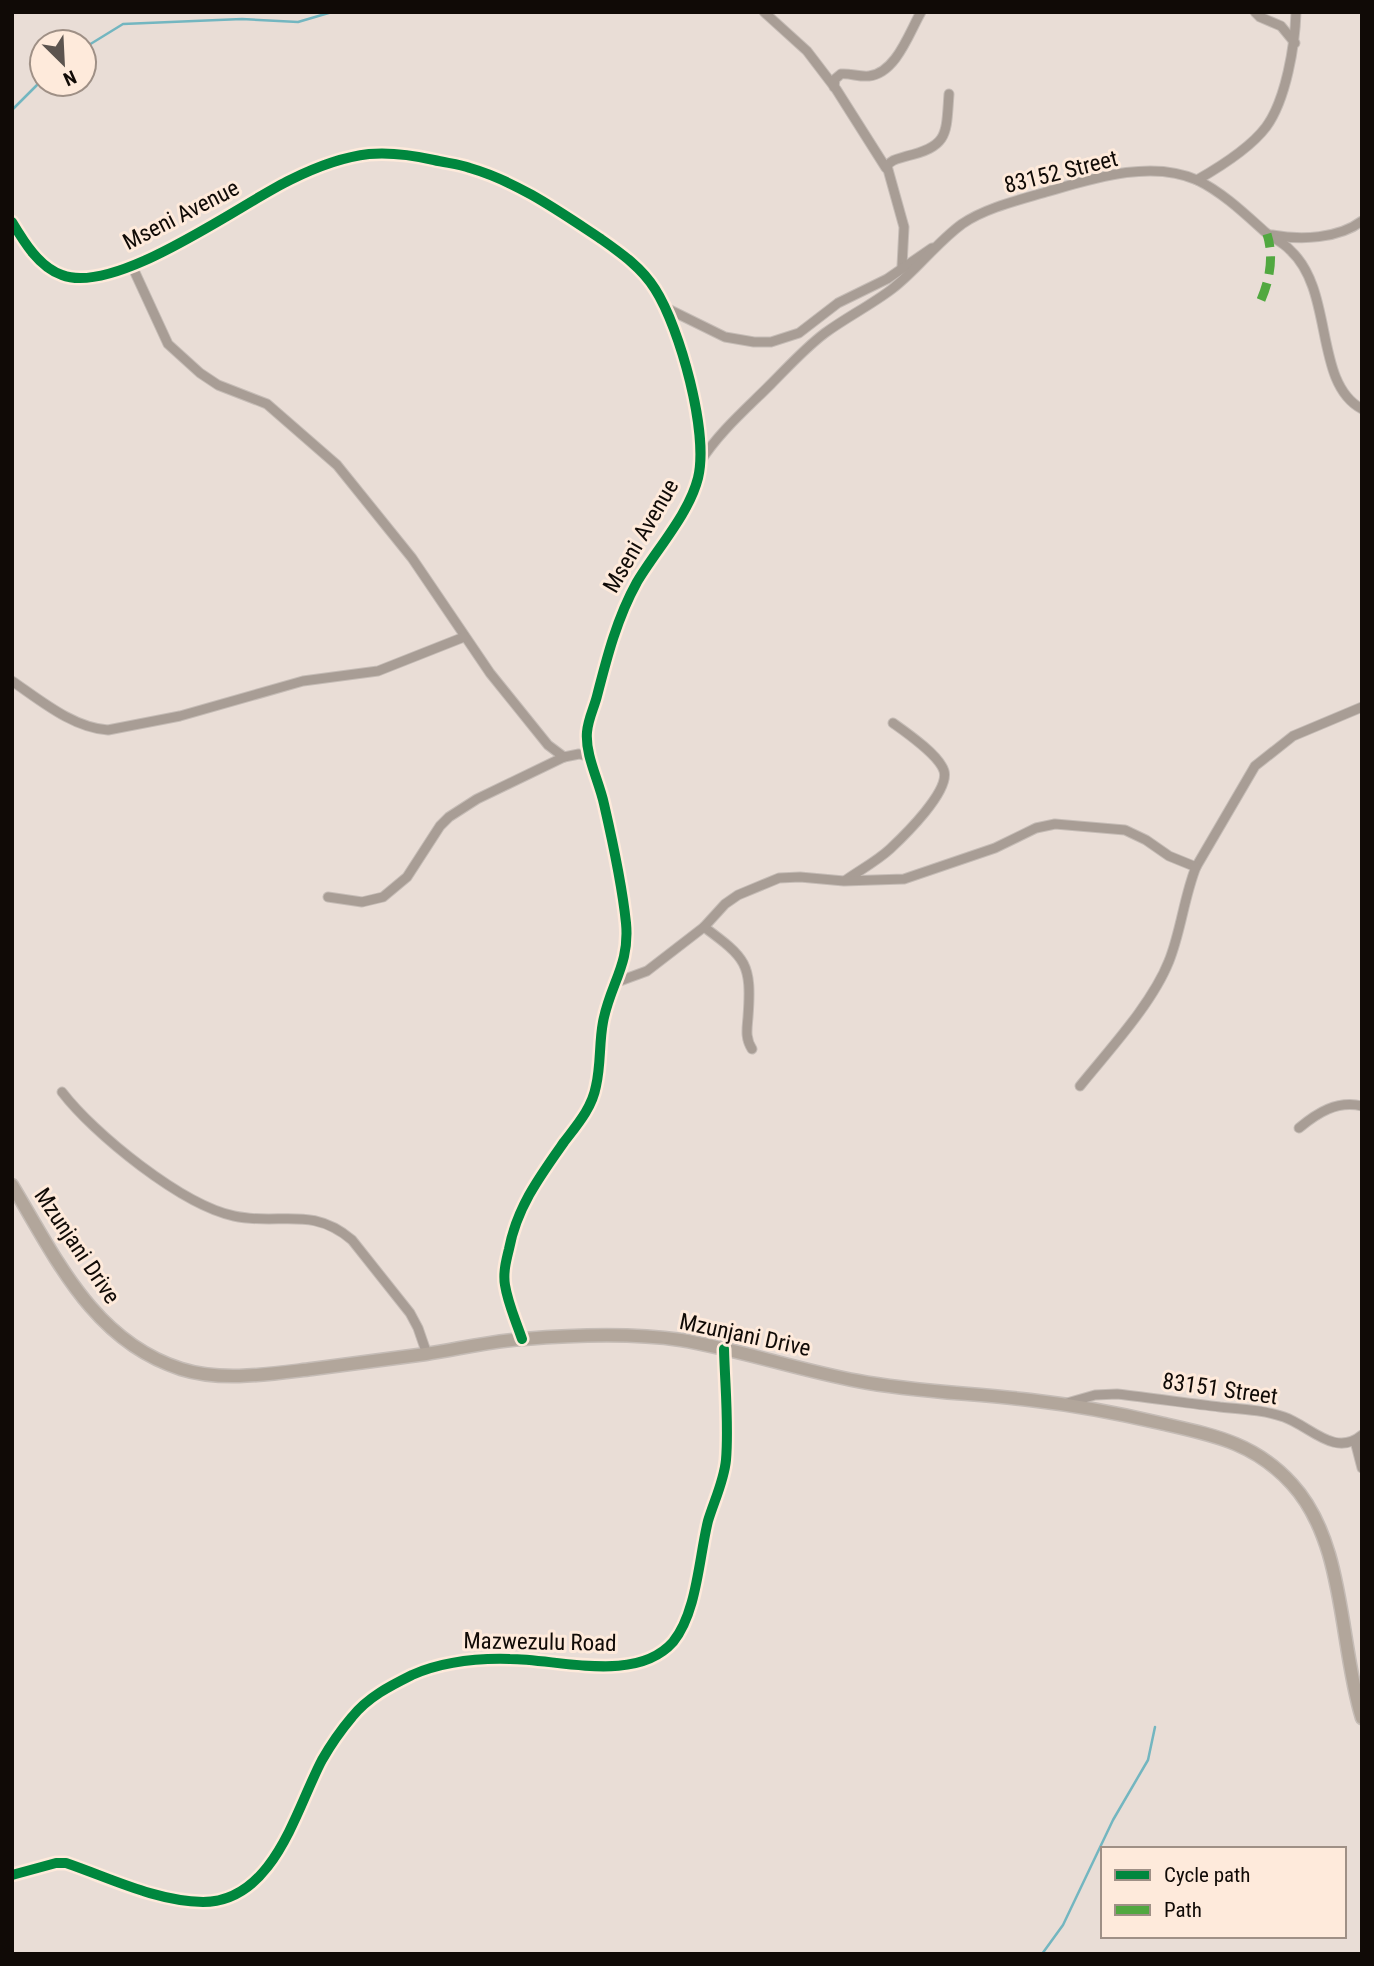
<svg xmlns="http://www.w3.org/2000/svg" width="1374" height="1966" font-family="'Roboto Condensed',sans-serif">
  <rect width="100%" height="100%" fill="#e9ddd6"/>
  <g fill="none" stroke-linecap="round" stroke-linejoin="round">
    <!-- stream -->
    <g stroke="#73b6c0" stroke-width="2.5">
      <path d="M84,48l39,-24 119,-5 56,3 34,-10"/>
      <path d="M12,110l30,-30"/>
      <path d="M1042,1954l21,-29 50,-105 35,-60 7,-33"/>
    </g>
    <defs>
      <g id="minor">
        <path d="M764,12l43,39 29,38 50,79"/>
        <path d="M1255,12l5,5 21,9 14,17"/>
        <path d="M834,87l1,-8 6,-5c9,-1 18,3 28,2 27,-3 40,-43 52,-64"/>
        <path d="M1197,180c21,-12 54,-33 69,-53 20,-27 29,-82 30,-115"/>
        <path d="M1272,235c29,5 66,4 90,-14"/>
        <path d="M132,266l36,78 32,29 18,12 49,19 70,61 75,93 78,115 58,72 16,12 15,-3 12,3"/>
        <path d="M902,266l2,-39 -17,-61c5,-7 11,-7 20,-10 42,-10 39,-22 42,-62"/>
        <path d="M664,307l61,30 29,5h17l28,-9 39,-30 49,-24 45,-31"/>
        <path d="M700,462c19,-30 46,-53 71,-78 18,-18 34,-36 54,-51 22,-16 46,-28 67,-44 25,-19 44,-46 70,-65 23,-16 57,-24 84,-32 45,-13 105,-33 151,-12 25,12 47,33 67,51 8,7 19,11 26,19 45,41 23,133 72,159"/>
        <path d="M12,681c28,19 61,47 96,49l72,-14 123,-35 75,-10 86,-34"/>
        <path d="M846,880c14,-10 31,-19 44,-31 15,-14 60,-58 54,-78 -5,-16 -37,-38 -51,-48"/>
        <path d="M328,897l34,5 21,-5 24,-20 33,-51 9,-9 28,-18 87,-42"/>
        <path d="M704,927c42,31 48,36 44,90 -1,12 -3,21 4,32"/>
        <path d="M617,982l30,-11 57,-44 21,-23 13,-9 41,-17 21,-1 44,4 60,-2 91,-31 41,-20 19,-4 70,6 21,10 23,16 27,11 59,-101 38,-30 69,-29"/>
        <path d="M1080,1086c29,-36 72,-82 89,-125 12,-30 15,-64 27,-94"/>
        <path d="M62,1092c32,42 120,113 172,124 45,10 77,-11 118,24l58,73 8,15 9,26"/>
        <path d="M1299,1128c18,-15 38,-28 63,-22"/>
        <path d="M1067,1403l28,-8 22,-1c35,4 69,9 103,13 21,2 44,3 64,10 26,9 51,41 78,18"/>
        <path d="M1355,1441l7,27"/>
      </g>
      <g id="tertiary">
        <path d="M12,222c12,20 27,45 50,53 54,21 178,-71 228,-95 24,-12 52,-23 79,-26 23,-2 43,1 65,6 12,3 25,4 36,8 48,14 90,44 131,71 20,14 41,29 54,50 25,39 54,144 43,189 -9,36 -42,72 -61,104 -20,36 -30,75 -40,114 -3,12 -9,23 -10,36 -2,23 12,49 17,72 9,39 18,80 22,119 4,42 -16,61 -23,99 -4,21 -2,43 -7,64 -4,22 -19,39 -32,56 -24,34 -47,65 -55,107 -3,12 -6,24 -4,36 3,19 11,36 17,54"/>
        <path d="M12,1875l44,-12h10c44,15 89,38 137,39 71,0 93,-93 119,-142 8,-14 19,-30 30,-43 16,-20 38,-31 60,-42 32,-14 64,-17 98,-16 48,0 126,25 163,-17 24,-29 26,-85 35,-121 6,-20 16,-40 18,-61 3,-36 -1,-74 -2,-111"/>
      </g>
      <path id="secondary" d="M12,1185c44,73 81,156 169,184 41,13 89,5 131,0 38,-5 76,-10 114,-15 33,-5 65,-13 98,-15 49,-4 109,-6 157,1 60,10 117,30 177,41 56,11 115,12 172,19 44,5 87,13 130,23 52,12 94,19 132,61 54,59 47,160 70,234"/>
    </defs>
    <!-- minor casing -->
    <use href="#minor" stroke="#c5bcb6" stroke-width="11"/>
    <!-- tertiary casing -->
    <use href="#tertiary" stroke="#c5bcb6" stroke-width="13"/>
    <!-- secondary casing -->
    <use href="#secondary" stroke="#c5bcb6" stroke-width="15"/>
    <!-- minor -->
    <use href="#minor" stroke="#a89d95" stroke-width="9"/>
    <!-- tertiary -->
    <use href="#tertiary" stroke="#a89d95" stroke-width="10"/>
    <!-- secondary -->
    <use href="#secondary" stroke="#b2a69b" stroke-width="12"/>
    <!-- quiet -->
    <path stroke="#51a840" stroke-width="9" stroke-dasharray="18 9" stroke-linecap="butt" d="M1261,300c9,-21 13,-44 6,-66"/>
    <defs>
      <g id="cycleway">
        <path d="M12,222c12,20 27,45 50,53 54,21 178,-71 228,-95 24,-12 52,-23 79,-26 23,-2 43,1 65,6 12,3 25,4 36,8 48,14 90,44 131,71 20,14 41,29 54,50 25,39 54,144 43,189 -9,36 -42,72 -61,104 -20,36 -30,75 -40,114 -3,12 -9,23 -10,36 -2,23 12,49 17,72 9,39 18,80 22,119 4,42 -16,61 -23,99 -4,21 -2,43 -7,64 -4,22 -19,39 -32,56 -24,34 -47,65 -55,107 -3,12 -6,24 -4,36 3,19 11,36 17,54"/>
        <path d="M12,1875l44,-12h10c44,15 89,38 137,39 71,0 93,-93 119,-142 8,-14 19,-30 30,-43 16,-20 38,-31 60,-42 32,-14 64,-17 98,-16 48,0 126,25 163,-17 24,-29 26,-85 35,-121 6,-20 16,-40 18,-61 3,-36 -1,-74 -2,-111"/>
      </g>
    </defs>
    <!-- cycleway casing -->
    <use href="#cycleway" stroke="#feeadb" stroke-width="15"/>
    <!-- cycleway -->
    <use href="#cycleway" stroke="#00873e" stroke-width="10"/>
  </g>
  <g text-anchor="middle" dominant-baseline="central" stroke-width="6" stroke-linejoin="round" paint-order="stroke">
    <!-- street labels -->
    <g font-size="23" fill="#100a06" stroke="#feeadb">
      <text transform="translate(1061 172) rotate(-14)">83152 Street</text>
      <text transform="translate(181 215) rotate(-27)">Mseni Avenue</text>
      <text transform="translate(641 536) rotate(-60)">Mseni Avenue</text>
      <text transform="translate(77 1246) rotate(56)">Mzunjani Drive</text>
      <text transform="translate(745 1335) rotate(12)">Mzunjani Drive</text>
      <text transform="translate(1220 1389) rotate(8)">83151 Street</text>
      <text transform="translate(540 1642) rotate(1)">Mazwezulu Road</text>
    </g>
  </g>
  <!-- border -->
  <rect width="1374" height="1966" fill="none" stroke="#100a06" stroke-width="28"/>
  <!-- legend -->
  <rect x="1101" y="1847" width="245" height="91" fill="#feeadb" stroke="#9f9086" stroke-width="2"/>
  <rect x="1115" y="1870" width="35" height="10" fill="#00873e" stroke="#9f9086" stroke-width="2"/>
  <text x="1164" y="1882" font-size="21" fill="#100a06">Cycle path</text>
  <rect x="1115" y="1905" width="35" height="10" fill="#51a840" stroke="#9f9086" stroke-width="2"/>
  <text x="1164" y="1917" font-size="21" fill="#100a06">Path</text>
  <!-- north arrow -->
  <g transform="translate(63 63) rotate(156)"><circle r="33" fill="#feeadb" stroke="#9f9086" stroke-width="2"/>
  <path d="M0-5L12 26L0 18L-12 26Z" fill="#5c544f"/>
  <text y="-10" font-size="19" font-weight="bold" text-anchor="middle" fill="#100a06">N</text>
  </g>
</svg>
